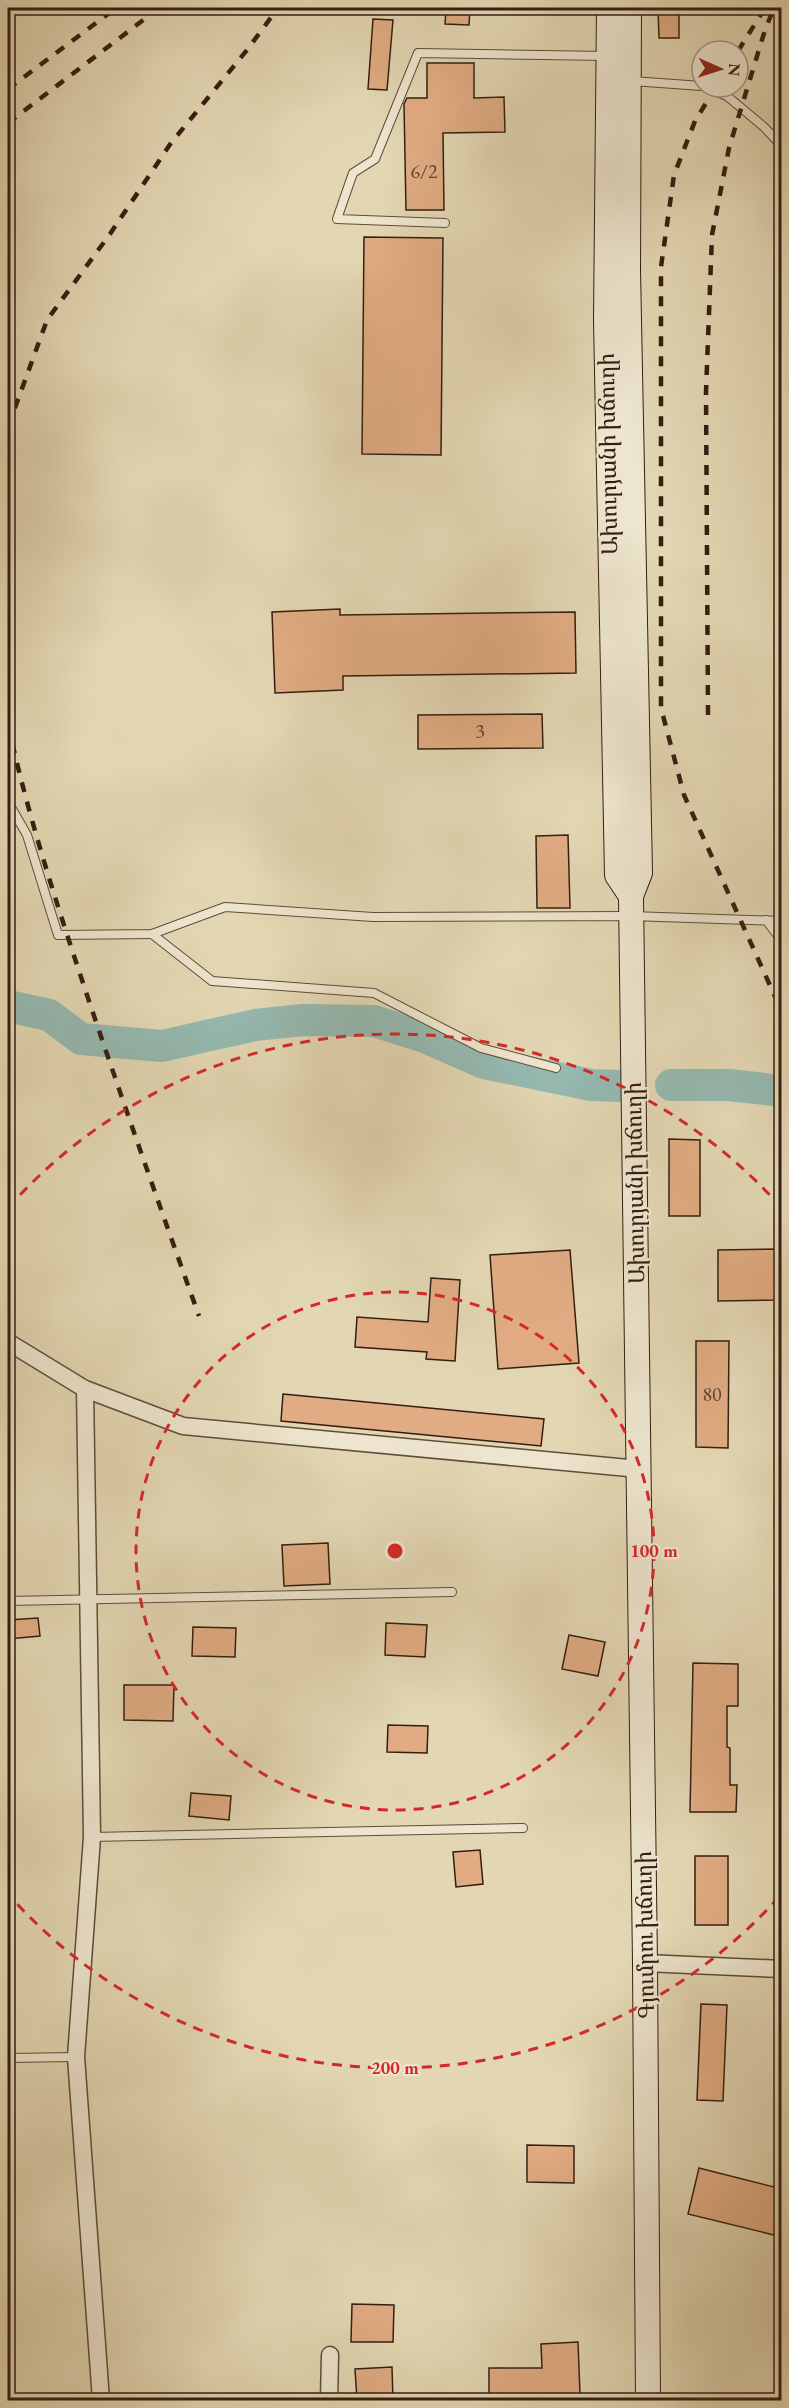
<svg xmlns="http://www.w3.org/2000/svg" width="789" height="2408" font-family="'EB Garamond','Noto Serif Armenian',serif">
  <rect width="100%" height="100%" fill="#e3d7b3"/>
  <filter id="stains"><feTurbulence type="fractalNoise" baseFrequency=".00333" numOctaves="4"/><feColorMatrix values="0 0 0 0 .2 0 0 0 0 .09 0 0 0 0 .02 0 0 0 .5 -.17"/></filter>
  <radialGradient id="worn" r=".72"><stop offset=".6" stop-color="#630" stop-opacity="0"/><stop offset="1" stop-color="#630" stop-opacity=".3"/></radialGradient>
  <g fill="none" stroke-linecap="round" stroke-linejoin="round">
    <!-- river -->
    <g stroke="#95b9b0" stroke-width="32">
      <path d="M8,1006l41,9 32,24 81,7 93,-21 48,-5 71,1 51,16 59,26 107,22 29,1"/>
      <path d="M671,1085h58l53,6"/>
    </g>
  </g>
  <!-- building -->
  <g fill="#e1ac83" stroke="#331e12" stroke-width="1.5">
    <path d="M446,8h24l-1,17 -24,-1z"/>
    <path d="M658,8h21v30h-20z"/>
    <path d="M373,19l20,1 -6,70 -19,-1z"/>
    <path d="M427,63h47v35l30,-1 1,35 -62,1 1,77h-38l-2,-106 3,-6h20z"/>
    <path d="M364,237l79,1 -2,217 -79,-1z"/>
    <path d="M340,609v6l235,-3 1,61 -233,3v14l-68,3 -3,-81z"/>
    <path d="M542,714l1,34 -125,1v-34z"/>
    <path d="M568,835l2,73h-33l-1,-72z"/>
    <path d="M669,1139l31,1v76h-31z"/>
    <path d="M782,1249v51l-64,1v-51z"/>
    <path d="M570,1250l9,113 -81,6 -8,-114z"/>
    <path d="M431,1278l29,2 -5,81 -29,-2 1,-7 -72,-5 2,-30 71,5z"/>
    <path d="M696,1341h33l-1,107 -32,-1z"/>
    <path d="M283,1394l261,25 -3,27 -260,-25z"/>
    <path d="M328,1543l2,41 -46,2 -2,-41z"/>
    <path d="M38,1618l2,18 -32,3v-19z"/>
    <path d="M386,1623l41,2 -2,32 -40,-2z"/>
    <path d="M193,1627l43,1 -1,29 -43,-1z"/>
    <path d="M569,1635l36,7 -7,34 -36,-7z"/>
    <path d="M693,1663l45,1v42h-11v41l3,1v37h7l-1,27h-46z"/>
    <path d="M124,1685h50l-1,36 -49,-1z"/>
    <path d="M388,1725l40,1 -1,27 -40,-1z"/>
    <path d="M191,1793l40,3 -2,24 -40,-4z"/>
    <path d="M480,1850l3,34 -27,3 -3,-35z"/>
    <rect x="695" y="1856" width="33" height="69"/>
    <path d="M701,2004l26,1 -4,96 -26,-1z"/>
    <path d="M527,2145l47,1v37l-47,-1z"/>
    <path d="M699,2168l83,21v48l-94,-23z"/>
    <path d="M352,2304l42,1 -1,37h-42z"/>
    <path d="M578,2342l2,52 -49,2v2l-42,1v-31h53l-1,-24z"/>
    <path d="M392,2367l1,33h-36l-2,-31z"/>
  </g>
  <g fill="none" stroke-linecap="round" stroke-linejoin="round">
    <defs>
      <g id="service">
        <path d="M632,81l70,5"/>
        <path d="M705,87l22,9 37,31 18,19"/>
        <path d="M445,223l-108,-4 16,-46 22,-14 43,-106 190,3"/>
        <path d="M8,802l19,33 31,100 94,-1 73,-27 148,10 258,-1 151,5"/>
        <path d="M766,920l16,21"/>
        <path d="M152,934l60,47 162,12 107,55 75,20"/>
        <path d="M8,1601l444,-9"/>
        <path d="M92,1837l431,-9"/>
        <path d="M8,2058l68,-1"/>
      </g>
      <g id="minor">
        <path d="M8,1342l77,47 98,37 456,43"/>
        <path d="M85,1389l7,448 -16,220 25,343"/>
        <path d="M645,1963l137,6"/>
        <path d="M329,2400l1,-45"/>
      </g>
      <g id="secondary">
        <path d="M609,8l-3,312 11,555 14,21"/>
        <path d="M629,8l-1,262 12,603 -9,23 14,1067 3,437"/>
      </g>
    </defs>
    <!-- service casing -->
    <use href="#service" stroke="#5f4c3a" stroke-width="10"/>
    <!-- minor casing -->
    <use href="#minor" stroke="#5f4c3a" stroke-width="19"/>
    <!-- secondary casing -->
    <use href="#secondary" stroke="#331e12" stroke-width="26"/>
    <!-- service -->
    <use href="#service" stroke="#ede5ce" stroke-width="8"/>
    <!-- minor -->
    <use href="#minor" stroke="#ede5ce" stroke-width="16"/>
    <!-- secondary -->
    <use href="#secondary" stroke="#ede5ce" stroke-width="24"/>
    <!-- rail -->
    <g stroke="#331e12" stroke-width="4.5" stroke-dasharray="10 10" stroke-linecap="butt">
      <path d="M738,51l27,-43"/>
      <path d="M716,87l-21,34 -21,54 -13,92v441l23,87 98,217"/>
      <path d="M8,89l108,-81"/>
      <path d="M8,123l151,-115"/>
      <path d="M8,427l39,-107 63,-86 61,-91 76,-93 31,-42"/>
      <path d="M708,715l-2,-323 6,-157 17,-87 36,-118 9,-22"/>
      <path d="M8,724c20,93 50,184 80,274 36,107 73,212 111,318"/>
    </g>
  </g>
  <!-- distance rings -->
  <g fill="none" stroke="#d62828" stroke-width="3" stroke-dasharray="10 8">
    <circle cx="395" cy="1551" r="259"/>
    <path d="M779 1897A517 517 0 0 1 8 1894M8 1208A517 517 0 0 1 779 1205"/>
  </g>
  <g text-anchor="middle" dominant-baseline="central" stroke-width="4.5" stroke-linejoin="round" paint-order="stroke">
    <!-- number labels -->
    <g font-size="20" fill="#5e422e">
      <text x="424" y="171">6/2</text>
      <text x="480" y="731">3</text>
      <text x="712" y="1394">80</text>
    </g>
    <!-- street labels -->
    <g font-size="22" fill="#331e12" stroke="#ede5ce">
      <text transform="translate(608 454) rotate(-91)">Ախուրյանի խճուղի</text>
      <text transform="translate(635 1183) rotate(-91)">Ախուրյանի խճուղի</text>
      <text transform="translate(645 1935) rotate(-91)">Գյումրու խճուղի</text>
    </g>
  </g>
  <circle cx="395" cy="1551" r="9" fill="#d62828" stroke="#ede5ce" stroke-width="3"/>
  <g font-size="18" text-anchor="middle" font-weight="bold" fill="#d62828" stroke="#ede5ce" stroke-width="4.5" stroke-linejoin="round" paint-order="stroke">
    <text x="654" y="1557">100 m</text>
    <text x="395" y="2074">200 m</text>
  </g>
  <!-- margin -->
  <rect width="789" height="2408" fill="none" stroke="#e3d7b3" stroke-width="30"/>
  <rect x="9" y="9" width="771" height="2390" fill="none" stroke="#331e12" stroke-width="3"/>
  <rect x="15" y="15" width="759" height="2378" fill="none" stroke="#331e12" stroke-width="1.5"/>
  <!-- north arrow -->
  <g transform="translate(720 69) rotate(93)"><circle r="28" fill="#ede5ce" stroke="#a39583" stroke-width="1.5"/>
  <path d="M0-4.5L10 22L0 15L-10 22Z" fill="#8f2418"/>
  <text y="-9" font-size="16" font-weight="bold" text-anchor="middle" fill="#331e12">N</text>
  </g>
  <rect width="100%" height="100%" filter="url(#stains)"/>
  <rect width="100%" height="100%" fill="url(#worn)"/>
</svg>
